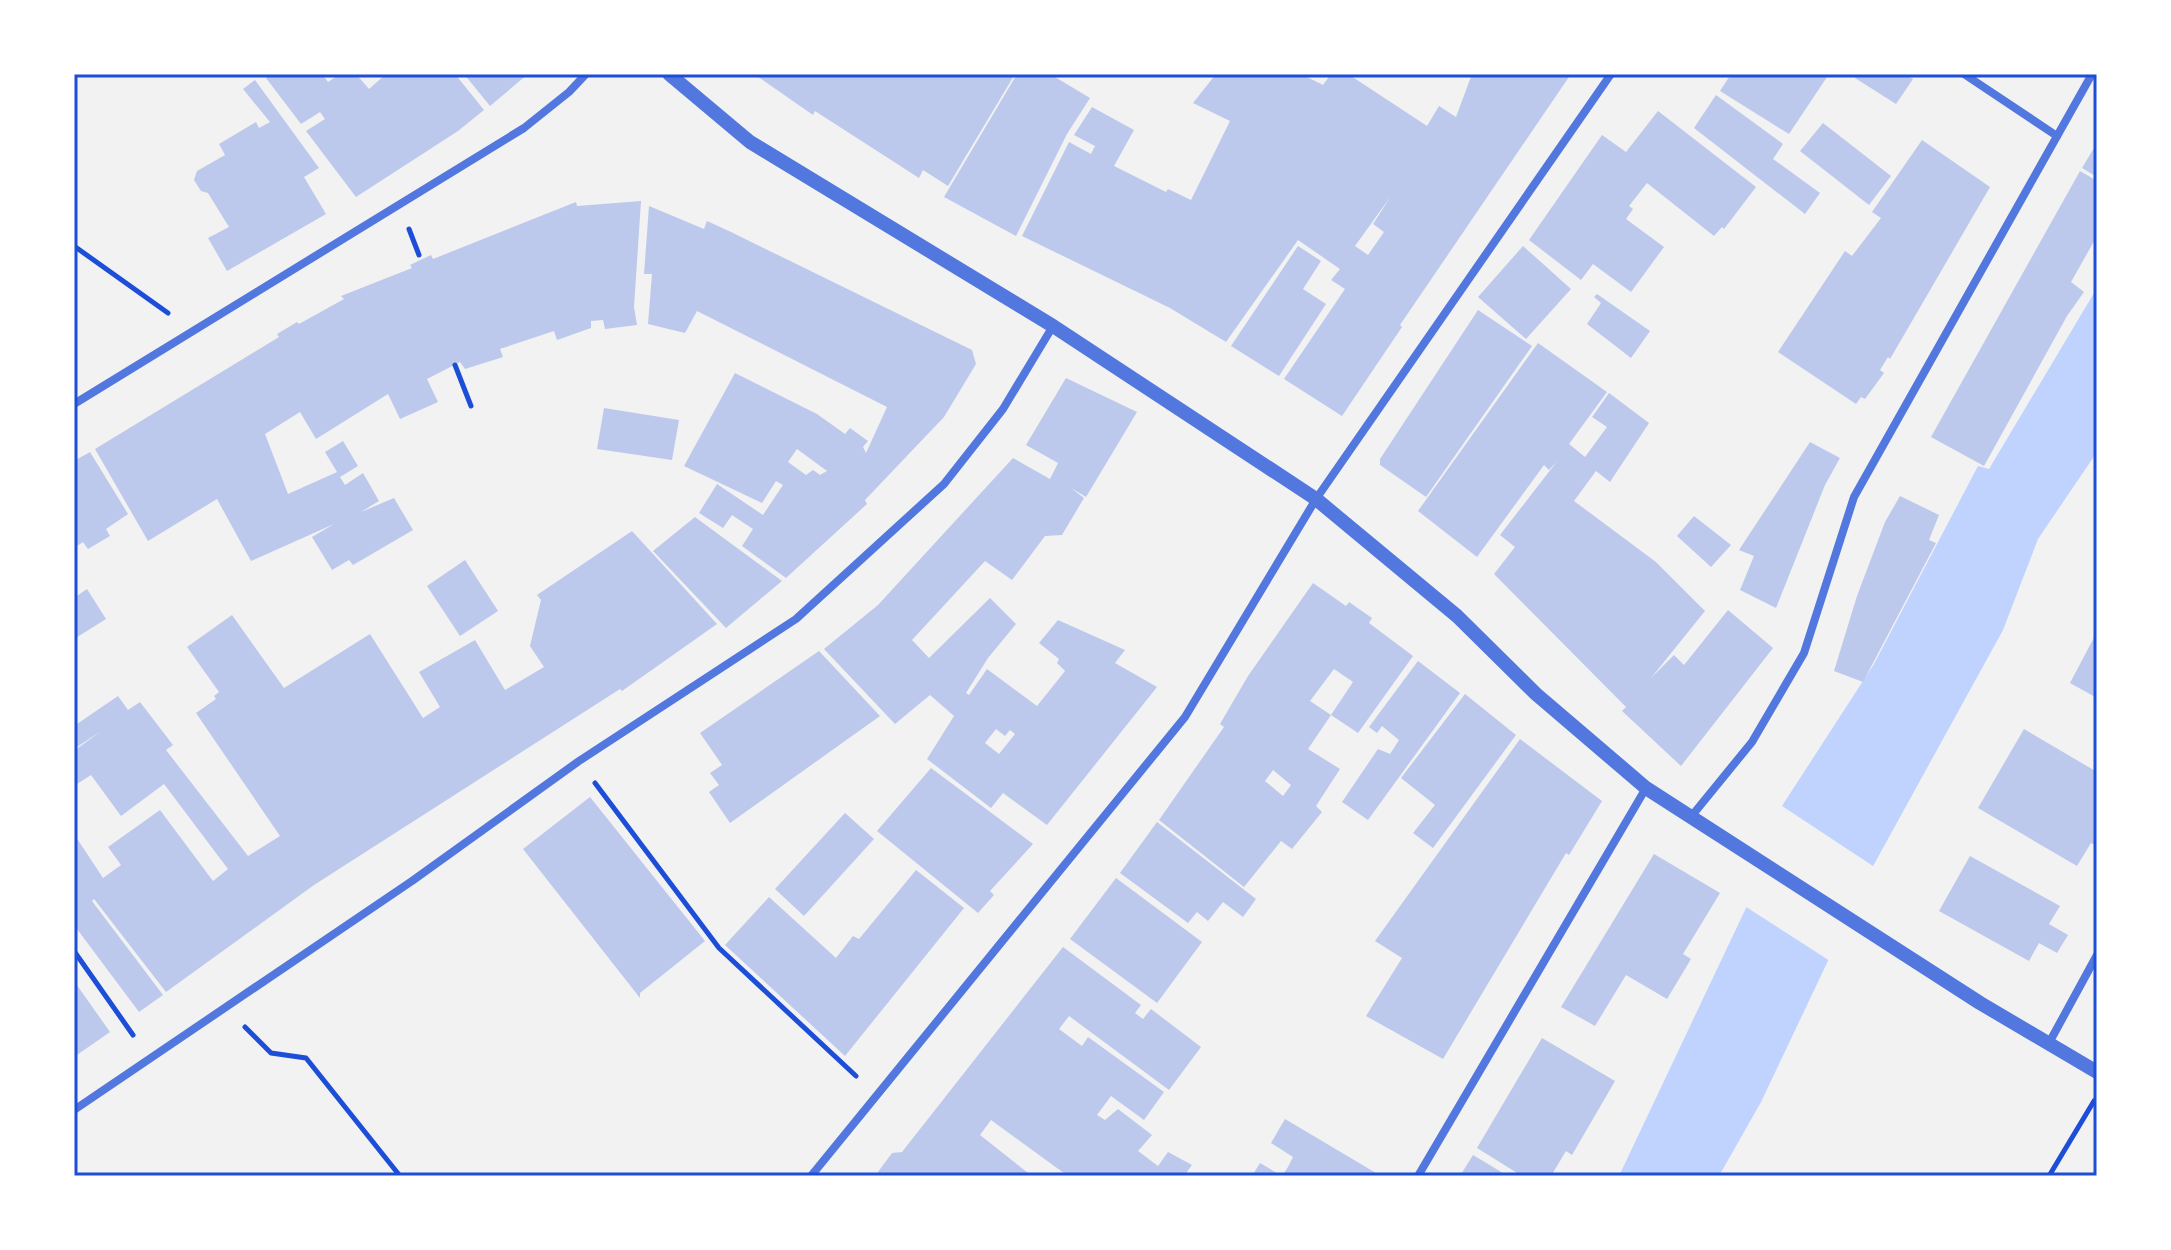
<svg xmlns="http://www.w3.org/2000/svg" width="2171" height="1250" font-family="'DejaVu Sans',sans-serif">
  <rect width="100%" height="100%" fill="#f2f2f2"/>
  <!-- water -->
  <path fill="#bfd3fe" d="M2097,288v164l-59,87 -35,91 -131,238 -111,234 -42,74h-100l127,-268 34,-99 94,-145 104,-198 11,3z"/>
  <!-- pier -->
  <path fill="#f2f2f2" d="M1779,804l97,64 -46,93 -87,-56z"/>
  <!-- building -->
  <g fill="#bdc9ec" fill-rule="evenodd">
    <path d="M271,74h51l6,8 12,-8h16l13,15 17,-15h69l29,36 -26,21 -102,66 -50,-66 19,-12 -5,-7 -19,12 -35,-46z"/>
    <path d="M464,74h64l-38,32z"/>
    <path d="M754,74h261l-67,112 -25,-16 -4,8 -104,-67 -2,4z"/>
    <path d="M1017,74h33l40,24 -23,36 -51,102 -72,-39z"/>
    <path d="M1216,74h85l22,11 8,-11h17l79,52 12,-20 17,11 16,-43h99l-171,251 2,2 -60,89 -58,-37 61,-90 -14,-9 9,-11 -42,-29 -72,102 -56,-34 -148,-72 47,-94 22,12 4,-8 -21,-11 18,-28 42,23 -20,36 52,26 2,-3 23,11 39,-79 -37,-18zM1391,196l-18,28 11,8 -16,23 -13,-9z"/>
    <path d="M1731,74h98l-40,60 -69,-43z"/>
    <path d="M1857,74h47l9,5 -17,25 -41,-26z"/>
    <path d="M255,80l64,88 -15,9 22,37 -99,57 -19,-33 21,-11 -21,-34 -7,-2 -7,-11 3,-9 28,-16 -6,-11 37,-22 3,6 11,-6 -27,-33z"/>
    <path d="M1716,95l67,49 -10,15 47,34 -15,21 -111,-86z"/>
    <path d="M1658,111l98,76 -32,42 -2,-2 -8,9 -67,-53 -18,23 4,3 -7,10 38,28 -33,45 -38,-28 -12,16 -52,-40 73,-105 24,17z"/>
    <path d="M1823,123l68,53 -22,29 -69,-54z"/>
    <path d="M1922,140l68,47 -100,172 -2,-2 -8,13 4,3 -19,26 -4,-2 -5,7 -78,-52 67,-101 7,5 29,-38 -9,-6z"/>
    <path d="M2097,143v34l-15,-9z"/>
    <path d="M2080,171l17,10v55l-26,46 13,10 -17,24 -83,150 -53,-29z"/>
    <path d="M641,201l-7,106 3,18 -32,4 -2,-9 -12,1v7l-34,12 -3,-9 -54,18 3,8 -38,12 -5,-7 -33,17 11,23 -38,17 -12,-25 -72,45 -16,-27 -35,22 23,60 49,-22 -12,-20 18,-11 15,25 -18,11 5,8 18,-12 16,28 -18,11 33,-14 19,32 -60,35 -4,-5 -17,10 -20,-33 22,-13 -83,37 -34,-62 -69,42 -53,-92 184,-112 -2,-3 20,-12 2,2 45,-25 -3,-3 71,-28 -2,-3 21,-10 2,4 143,-57 1,4z"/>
    <path d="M649,206l55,23 3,-8 24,11 241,118 4,14 -32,53 -79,83 2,4 -81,74 -44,-32 11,-17 -21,-14 -9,13 -24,-15 18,-29 46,31 20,-30 -7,-4 -14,22 -78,-37 51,-93 82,41 28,20 5,-6 18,13 -5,6 3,6 21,-46 -190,-96 -12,22 -37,-9 4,-50h-8zM797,449l30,22 -7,4 -7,-5 -7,5 -18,-13z"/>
    <path d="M1298,246l23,15 -18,28 23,15 -47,72 -48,-30z"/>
    <path d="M1523,246l48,43 -45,50 -48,-42z"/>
    <path d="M1597,294l53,37 -19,27 -44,-34 14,-21 -7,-6z"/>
    <path d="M1478,310l54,36 -106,151 -46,-32v-6z"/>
    <path d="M1538,343l69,49 -38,52 16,13 22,-30 -15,-10 17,-24 40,30 -39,59 -14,-11 -22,30 82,61 49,49 -54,67 23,-23 10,10 44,-55 45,38 -92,118 -59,-55 4,-4 -132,-133 21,-27 -15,-12 58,-75 -9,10 -5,-5 -67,92 -59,-46z"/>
    <path d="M1066,378l71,34 -51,85 -15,-9 13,10 -22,37 -17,1 -33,44 -27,-19 -73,79 17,18 61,-60 26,26 -28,34 -22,35 3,2 18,-26 50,37 28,-35 -8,-8 2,-4 -20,-16 19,-23 67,30 -10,13 42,24 -110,138 -44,-32 -12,15 -64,-49 27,-43 -24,-21 -35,29 -71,-75 54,-44 135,-147 37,21 8,-16 -32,-18zM996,729l9,7 5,-6 5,4 -16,20 -14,-11z"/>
    <path d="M604,408l75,12 -7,40 -75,-11z"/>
    <path d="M1810,442l30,16 -15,27 -49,123 -36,-18 14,-34 -15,-6z"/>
    <path d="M90,452l38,62 -22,15 4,7 -22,13 -5,-7 -9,6v-87z"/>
    <path d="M1900,496l39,19 -10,25 7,3 -73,139 -29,-11 23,-75 28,-74z"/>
    <path d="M1694,516l37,29 -20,22 -34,-31z"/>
    <path d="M695,517l87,64 -56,47 -73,-77z"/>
    <path d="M632,531l85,93 -95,67 -2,-2 -306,196 -148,107 -72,-93 -2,2 71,94 -24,17 -65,-87v-91l29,44 18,-13 -13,-18 52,-37 53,71 15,-12 -64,-85 -43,32 -30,-41 -17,11v-35l27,-20 -27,18v-23l44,-30 10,14 12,-8 33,43 -7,5 82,106 32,-20 -84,-123 20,-14 -2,-3 5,-4 -32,-45 45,-32 52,73 86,-54 53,84 17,-11 -21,-35 56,-32 30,50 39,-23 -14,-21 11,-46 -4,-5z"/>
    <path d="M465,560l33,51 -38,25 -33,-50z"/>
    <path d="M1313,583l33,23 3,-4 23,16 -3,5 44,33 -55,77 -27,-18 22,-33 -19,-13 -24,32 21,14 -23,34 32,20 -24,37 6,6 -30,37 -11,-8 -37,46 -85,-67 65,-93 -4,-3 28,-48zM1273,770l18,15 -8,11 -18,-15z"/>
    <path d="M87,589l19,30 -32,20v-41z"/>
    <path d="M2097,632v66l-27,-15z"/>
    <path d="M819,651l61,65 -150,107 -21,-31 10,-7 -9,-12 12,-8 -22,-32z"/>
    <path d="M1418,661l42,32 -92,127 -26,-18 36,-53 12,5 9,-14 -17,-14 -5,7 -8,-6z"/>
    <path d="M1465,694l51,41 -83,113 -20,-15 22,-28 -34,-27z"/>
    <path d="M2024,729l73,43v74l-6,-3 -14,23 -99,-58z"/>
    <path d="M1520,739l82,62 -33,54 -3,-2 -123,206 -77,-43 36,-58 -27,-17z"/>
    <path d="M931,768l102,76 -43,47 4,4 -16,18 -101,-82z"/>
    <path d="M590,797l115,144 -65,52v5l-117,-149z"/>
    <path d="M845,813l29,26 -70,77 -29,-27z"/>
    <path d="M1157,822l99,77 -13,18 -20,-15 -15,19 -11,-9 -9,11 -68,-50z"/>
    <path d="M1654,854l66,39 -37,61 8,5 -24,40 -41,-24 -31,51 -34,-19z"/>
    <path d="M1970,856l90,50 -11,18 19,11 -11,18 -18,-10 -10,18 -90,-50z"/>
    <path d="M916,870l48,38 -119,148 -120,-111 44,-48 67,61 17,-22 6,3z"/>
    <path d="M1116,878l86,64 -45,61 -87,-64z"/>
    <path d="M1063,947l78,58 -6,8 8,6 8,-10 50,38 -32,43 -100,-74 -10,13 23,17 6,-9 76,55 -20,28 -33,-24 -14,19 8,5 13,-11 34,26 -14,16 20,15 10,-14 24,13 -8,11h-116l-77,-56 -11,15 52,41h-157l17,-23 10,-1z"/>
    <path d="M74,981l36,51 -36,25z"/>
    <path d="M1542,1038l73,43 -43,74 -6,-4 -15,25h-29l-45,-28z"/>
    <path d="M1285,1119l96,57h-129l8,-13 22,13 6,-9 5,-10 -22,-14z"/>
    <path d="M1473,1155l35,21h-48z"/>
  </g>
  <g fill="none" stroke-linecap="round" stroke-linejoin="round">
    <!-- path -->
    <g stroke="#1d4ed8" stroke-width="5">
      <path d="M409,229l10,26"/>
      <path d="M74,246l94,67"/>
      <path d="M455,365l16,41"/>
      <path d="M595,783l124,165 137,128"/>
      <path d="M74,951l59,84"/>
      <path d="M245,1027l26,26 35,5 94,118"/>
      <path d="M2049,1176l45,-75"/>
    </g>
    <!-- minor -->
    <g stroke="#5277de" stroke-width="8">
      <path d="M1964,74l93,62"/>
      <path d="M74,404l450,-276 45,-36 17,-18"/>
      <path d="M1690,818l62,-76 52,-89 50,-156 238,-423"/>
      <path d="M2049,1043l48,-88"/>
      <path d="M74,1110l338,-229 167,-120 217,-142 148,-135 59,-75 50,-83"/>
      <path d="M811,1176l374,-459 131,-218 295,-425"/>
      <path d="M1418,1176l228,-388"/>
    </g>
    <!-- tertiary -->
    <path stroke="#5277de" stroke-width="14" d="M669,74l81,68 303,184 263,173 141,117 79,78 110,94 334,215 117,69"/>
  </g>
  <!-- border -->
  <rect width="2171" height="1250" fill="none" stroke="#ffffff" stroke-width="152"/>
  <rect x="76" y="76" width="2019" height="1098" fill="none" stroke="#1d4ed8" stroke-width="3"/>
</svg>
